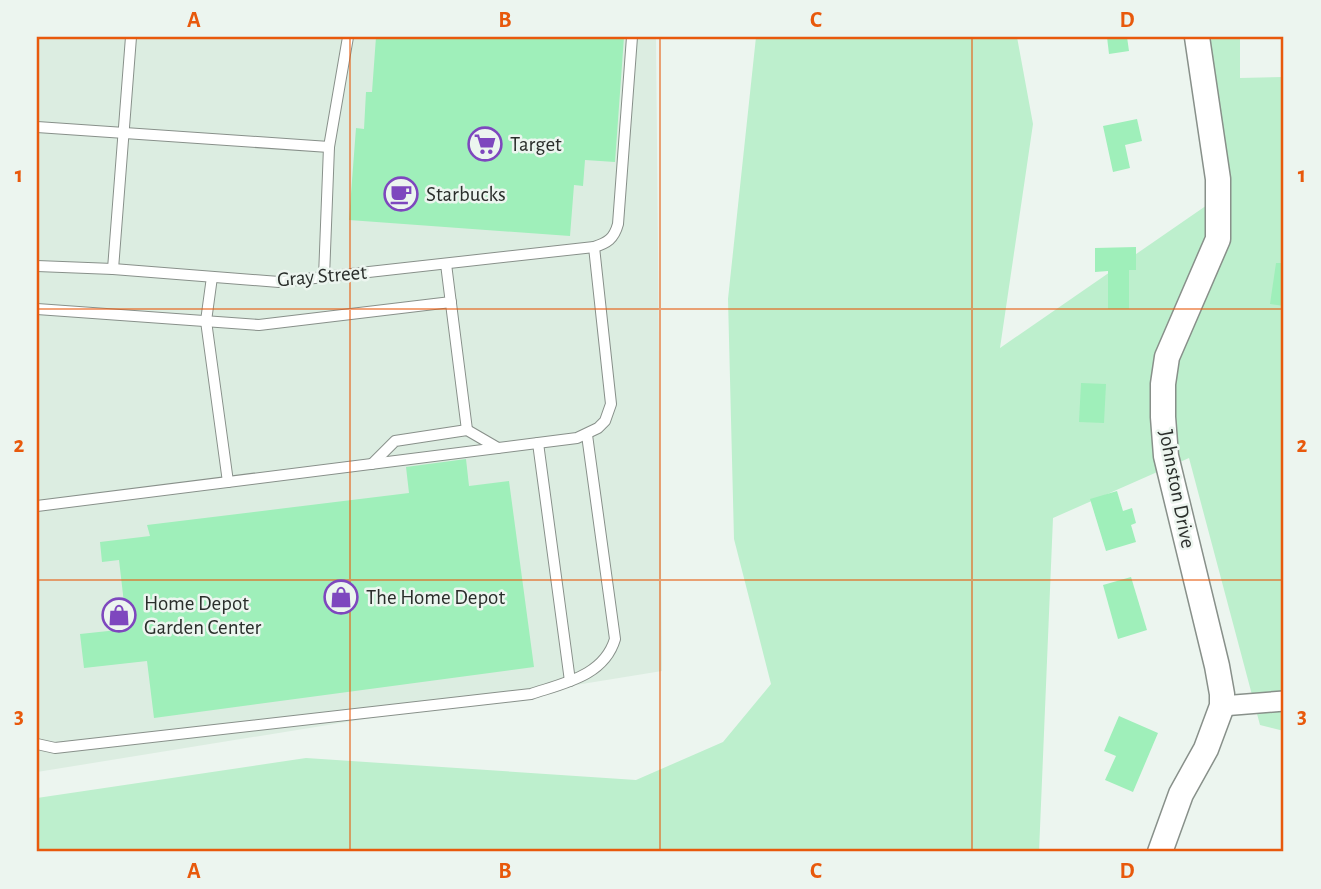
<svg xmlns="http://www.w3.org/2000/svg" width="1321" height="889" font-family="'Alegreya Sans',sans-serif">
  <rect width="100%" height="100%" fill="#ecf5ef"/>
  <!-- built -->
  <path fill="#dcede1" d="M37,37h619l6,634 -625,101z"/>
  <!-- green -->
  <path fill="#bdefcd" d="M756,37h261l16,87 -33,224 210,-145 -24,-166h54v41l44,-1v654l-24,-6 -71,-267 -136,60 -14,334h-1002v-54l269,-40 330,22 87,-38 48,-58 -37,-145 -6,-240z"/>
  <!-- building -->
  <g fill="#9fefba">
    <path d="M376,37h248l-9,125 -30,-2 -2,26 -9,-1 -4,51 -221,-16 7,-92 8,1 2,-37h6z"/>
    <path d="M1107,37h20l2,14 -20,3z"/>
    <path d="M1137,119l5,22 -17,4 5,23 -17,4 -10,-46z"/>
    <path d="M1136,247v23h-7v39h-21v-38l-13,1v-24z"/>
    <path d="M1276,263h8v43l-14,-2z"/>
    <path d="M1081,383l25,1 -2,39 -25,-1z"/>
    <path d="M466,459l3,27 40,-5 25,186 -380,51 -7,-57 -63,7 -4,-34 47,-5 -8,-69 -17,2 -2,-20 50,-6 -3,-11 262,-32 -3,-26z"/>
    <path d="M1117,491l6,20 9,-3 4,15 -5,2 5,17 -30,9 -16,-52z"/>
    <path d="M1131,577l16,53 -29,9 -15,-54z"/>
    <path d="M1119,716l39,17 -25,59 -28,-12 11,-24 -12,-5z"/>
  </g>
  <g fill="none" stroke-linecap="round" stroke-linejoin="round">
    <defs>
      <g id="service">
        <path d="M37,127l292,20"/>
        <path d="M446,264l21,166"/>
        <path d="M37,266l76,3 166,13 315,-35c13,-4 20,-8 24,-23l14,-187"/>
        <path d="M113,269l18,-232"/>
        <path d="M212,277l-6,44 22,161"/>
        <path d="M324,277l5,-130 19,-110"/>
        <path d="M37,309l222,16 192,-23"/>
        <path d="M538,443l32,238"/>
        <path d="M372,464l23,-23 72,-11 31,18"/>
        <path d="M37,506l540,-68 21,-10 7,-7 6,-17 -17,-157"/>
        <path d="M37,744l18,4 476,-54c33,-11 73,-18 84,-55l-28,-204"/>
      </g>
      <path id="minor" d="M1222,706l62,-5"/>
      <path id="tertiary" d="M1160,852l21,-58 25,-45 16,-43v-12l-5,-28 -51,-210 -3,-39v-33l4,-27 51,-118v-60l-21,-142"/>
    </defs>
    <!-- service casing -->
    <use href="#service" stroke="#88908a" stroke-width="12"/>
    <!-- minor casing -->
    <use href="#minor" stroke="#88908a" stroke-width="22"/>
    <!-- tertiary casing -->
    <use href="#tertiary" stroke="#88908a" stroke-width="27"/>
    <!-- service -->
    <use href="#service" stroke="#fff" stroke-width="10"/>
    <!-- minor -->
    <use href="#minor" stroke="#fff" stroke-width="19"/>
    <!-- tertiary -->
    <use href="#tertiary" stroke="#fff" stroke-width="24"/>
  </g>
  <!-- grid -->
  <path fill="none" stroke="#e8590c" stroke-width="2" stroke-opacity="0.55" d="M350,37v815M660,37v815M972,37v815M37,309h1247M37,580h1247"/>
  <!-- icons -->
  <defs>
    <symbol id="supermarket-ring" viewBox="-11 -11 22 22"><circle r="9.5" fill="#ecf5ef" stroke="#7e47be" stroke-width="1.5"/><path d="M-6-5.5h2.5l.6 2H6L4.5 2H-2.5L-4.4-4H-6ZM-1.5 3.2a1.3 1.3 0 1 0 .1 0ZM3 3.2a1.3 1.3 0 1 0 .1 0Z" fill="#7e47be"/></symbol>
    <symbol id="cafe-ring" viewBox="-11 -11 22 22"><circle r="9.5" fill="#ecf5ef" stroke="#7e47be" stroke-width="1.5"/><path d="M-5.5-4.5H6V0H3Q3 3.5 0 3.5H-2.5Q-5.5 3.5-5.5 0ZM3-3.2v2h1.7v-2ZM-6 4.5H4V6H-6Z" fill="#7e47be"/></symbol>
    <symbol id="shop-ring" viewBox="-11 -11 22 22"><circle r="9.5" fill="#ecf5ef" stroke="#7e47be" stroke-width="1.5"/><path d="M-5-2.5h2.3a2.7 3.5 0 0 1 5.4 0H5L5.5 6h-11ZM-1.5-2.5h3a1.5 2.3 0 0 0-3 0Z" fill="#7e47be"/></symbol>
  </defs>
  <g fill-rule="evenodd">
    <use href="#supermarket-ring" x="466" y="125" width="38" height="38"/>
    <use href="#cafe-ring" x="382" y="175" width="38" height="38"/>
    <use href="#shop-ring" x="322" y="578" width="38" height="38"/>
    <use href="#shop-ring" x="100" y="596" width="38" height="38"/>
  </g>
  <g text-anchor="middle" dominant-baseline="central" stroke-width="5" stroke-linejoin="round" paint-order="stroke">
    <!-- poi labels -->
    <g font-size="21" fill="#2a2e2b" stroke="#ecf5ef" text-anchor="start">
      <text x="510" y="144">Target</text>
      <text x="426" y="194">Starbucks</text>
      <text x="366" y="597">The Home Depot</text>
      <text x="144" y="603">Home Depot<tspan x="144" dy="24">Garden Center</tspan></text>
    </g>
    <!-- street labels -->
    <g font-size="21" fill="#2a2e2b" stroke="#ecf5ef">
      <text transform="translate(322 276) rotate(-5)">Gray Street</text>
      <text transform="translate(1177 489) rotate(79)">Johnston Drive</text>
    </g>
  </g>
  <!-- border -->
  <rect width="1321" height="889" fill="none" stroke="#ecf5ef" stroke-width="77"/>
  <rect x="38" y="38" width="1244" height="812" fill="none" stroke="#e8590c" stroke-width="2.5"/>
  <g font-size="23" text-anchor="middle" font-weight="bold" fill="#e8590c">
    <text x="194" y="27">A</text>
    <text x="505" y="27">B</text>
    <text x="816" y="27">C</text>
    <text x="1127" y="27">D</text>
    <text x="19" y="182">1</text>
    <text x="1302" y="182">1</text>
    <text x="19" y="452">2</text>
    <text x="1302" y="452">2</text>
    <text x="19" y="723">3</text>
    <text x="1302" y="723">3</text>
    <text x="194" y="878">A</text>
    <text x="505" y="878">B</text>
    <text x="816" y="878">C</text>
    <text x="1127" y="878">D</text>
  </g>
</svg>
